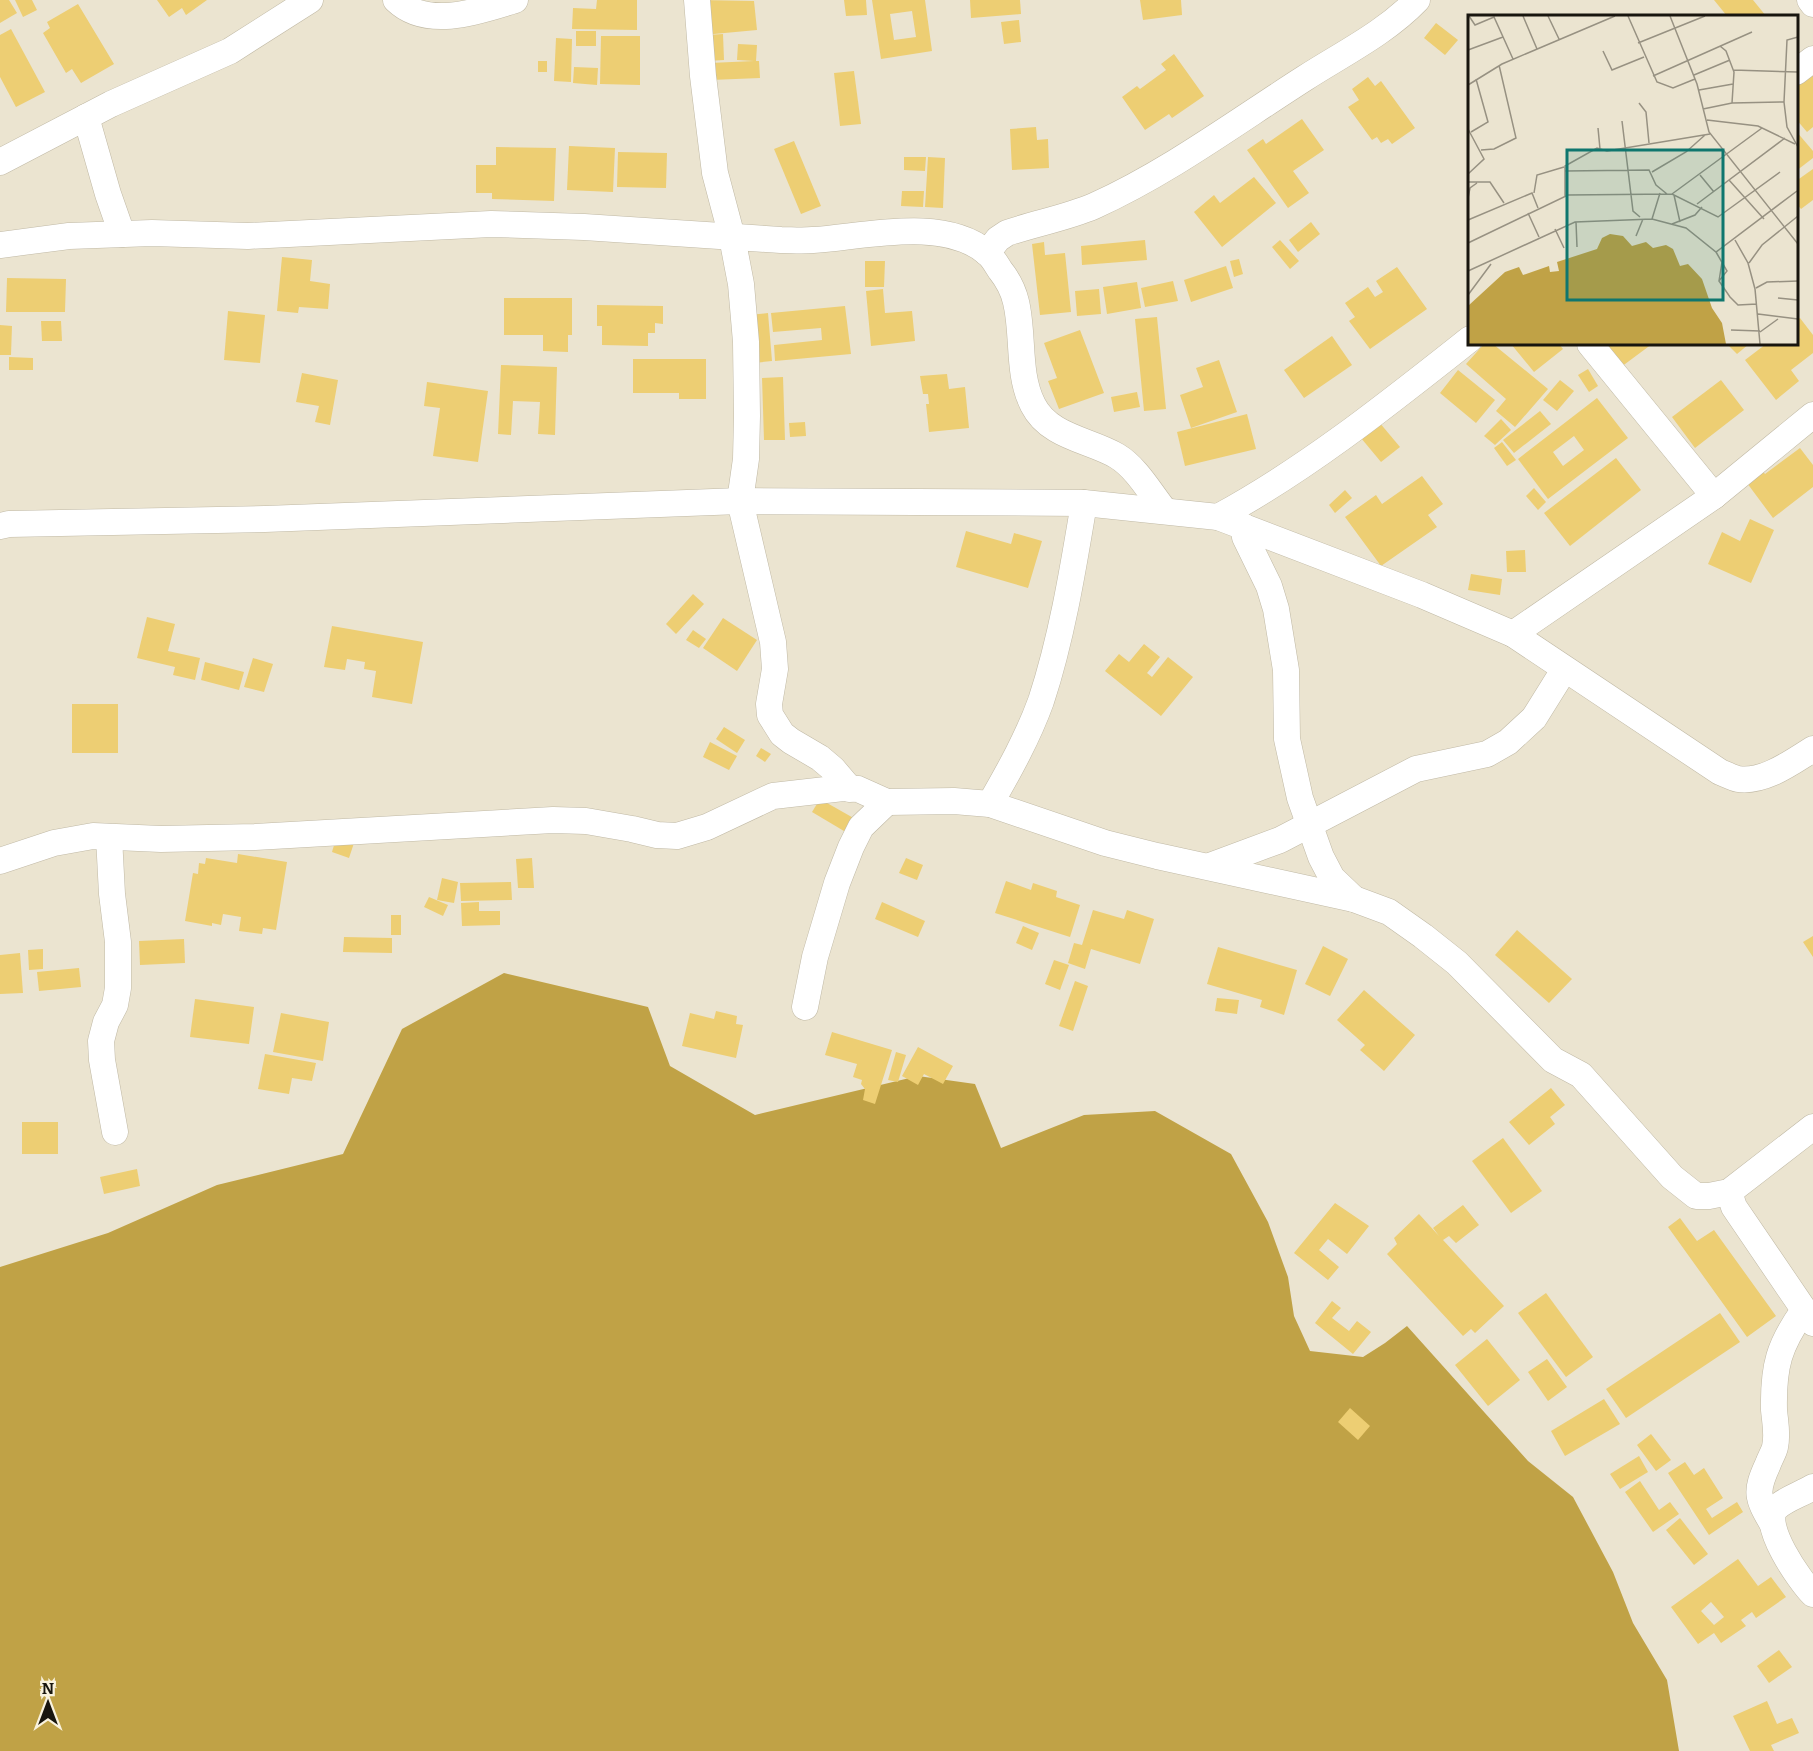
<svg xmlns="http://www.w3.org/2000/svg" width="1813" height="1751" font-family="Bitter,serif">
  <rect width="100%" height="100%" fill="#ebe4d0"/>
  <!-- forest -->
  <path fill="#c0a246" d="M504,973l144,34 22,59 85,49 163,-39 57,8 26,64 83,-33 71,-4 76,43 37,68 20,55 6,39 16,35 53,6 22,-14 22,-17 121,135 45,36 40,75 20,51 34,57 12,71h-1679v-484l108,-34 109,-48 126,-31 59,-125z"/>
  <!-- building -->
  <g fill="#edce73" fill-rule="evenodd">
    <path d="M0,0h9l8,13 -17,10z"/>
    <path d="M15,0h17l5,10 -14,7z"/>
    <path d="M157,0h50l-21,15 -4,-7 -13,9z"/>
    <path d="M597,0h40v30l-65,-1 1,-21 23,1z"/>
    <path d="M700,0l54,1 3,29 -54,5z"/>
    <path d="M844,0h22l1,15 -21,1z"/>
    <path d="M872,0h53l7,51 -51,8zM912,11l4,26 -22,3 -4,-26z"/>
    <path d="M970,0h50l1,14 -50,4z"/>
    <path d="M1140,0h41l1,15 -39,5z"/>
    <path d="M1714,0h39l13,16h-39z"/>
    <path d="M78,4l36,60 -33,19 -9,-14 -6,4 -23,-40 7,-5 -3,-6z"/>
    <path d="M1019,20l2,22 -17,2 -3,-22z"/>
    <path d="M1436,23l22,17 -13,15 -21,-17z"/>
    <path d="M11,29l34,63 -29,15 -16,-30v-42z"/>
    <rect x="576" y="31" width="20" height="15"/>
    <path d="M723,34l1,26 -16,1 -1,-26z"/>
    <path d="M601,36h39v49l-40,-1z"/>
    <path d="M556,38l16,1 -1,43 -17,-1z"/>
    <path d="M738,44l19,1 -1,16h3l1,17 -49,2 -1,-17 44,-2 -17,-1z"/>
    <path d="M1174,54l30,42 -32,22 -3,-4 -24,16 -23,-33 15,-11 3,3 26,-19 -5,-6z"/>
    <rect x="538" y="61" width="9" height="11"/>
    <path d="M574,67l24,1 -1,17 -24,-2z"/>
    <path d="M854,71l7,53 -21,2 -6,-53z"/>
    <path d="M1813,73v54l-6,5 -11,-13v-32z"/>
    <path d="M1368,77l7,9 6,-5 34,47 -23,16 -4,-5 -7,4 -4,-6 -5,3 -24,-33 11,-7 -7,-11z"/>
    <path d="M1302,119l22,31 -31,21 16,22 -21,15 -41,-58 16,-11 3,5z"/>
    <path d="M1036,127l1,13 11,-1 1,29 -37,2 -2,-41z"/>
    <path d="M1796,131l17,20v7l-17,13z"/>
    <path d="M794,141l27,65 -20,8 -27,-65z"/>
    <path d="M569,146l46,2 -2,44 -46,-2z"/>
    <path d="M496,147l60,1 -2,53 -62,-2v-6h-16v-28h20z"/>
    <path d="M618,152l49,1 -1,35 -49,-1z"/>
    <path d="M904,157h22l-1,14 -21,-1z"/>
    <path d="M928,157l17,1 -2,50 -18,-1z"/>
    <path d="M1813,169v31l-12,9 -5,-6v-22z"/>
    <path d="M1254,177l22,26 -54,44 -28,-35 20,-17 6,8z"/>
    <path d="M902,191h22l-1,16 -22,-1z"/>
    <path d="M1311,222l9,12 -22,18 -9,-12z"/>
    <path d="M1145,240l2,20 -65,5 -1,-19z"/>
    <path d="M1280,240l19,21 -9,8 -18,-22z"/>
    <path d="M1044,242l1,13 20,-2 6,59 -31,3 -8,-71z"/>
    <path d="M282,257l30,3 -2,21 20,3 -2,25 -29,-2 -1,6 -21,-2z"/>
    <path d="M1239,259l4,15 -9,3 -4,-16z"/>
    <path d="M865,261h20l-1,26h-19z"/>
    <path d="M1226,266l7,22 -42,14 -7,-22z"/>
    <path d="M1397,267l30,42 -57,40 -21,-28 6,-4 -10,-14 23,-16 7,10 8,-5 -7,-11z"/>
    <path d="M7,278l59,1 -1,33h-59z"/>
    <path d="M1173,281l5,20 -33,6 -4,-19z"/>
    <path d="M1137,282l4,26 -34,6 -4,-27z"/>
    <path d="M883,289l2,24 27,-2 3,30 -44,5 -5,-55z"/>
    <path d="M1099,289l2,25 -24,2 -2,-25z"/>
    <path d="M504,298h68v37h-4v17l-25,-1v-16h-39z"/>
    <path d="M597,305l66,1v18l-8,-1v10h-7v13l-46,-1v-19h-5z"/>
    <path d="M845,306l6,48 -76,7 -1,-16 48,-5 -1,-12 -48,4 -2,-19z"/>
    <path d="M228,311l37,4 -5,48 -36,-3z"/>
    <path d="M768,313l4,48 -18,2 -5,-48z"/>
    <path d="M1157,317l9,92 -22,2 -9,-92z"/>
    <path d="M1800,318l13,17v18l-22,17 8,11 -23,19 -31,-40 21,-16h30v-23z"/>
    <path d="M41,321h20l1,20h-20z"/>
    <path d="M0,325l12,1 -1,29h-11z"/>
    <path d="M1080,330l24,63 -45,16 -11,-28 9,-3 -13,-35z"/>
    <path d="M1332,336l20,29 -48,33 -20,-28z"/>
    <path d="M1484,344h9l55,45 -33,38 -19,-16 10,-12 -40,-35z"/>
    <path d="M1511,344h48l4,5 -29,23z"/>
    <path d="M1607,344h45l-31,23 -17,-22z"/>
    <path d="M1727,344h22l-12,10z"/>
    <path d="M9,357l24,1v12h-24z"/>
    <path d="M633,359h73v40h-27v-6h-46z"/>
    <path d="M1219,360l18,52 -46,16 -11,-33 23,-8 -7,-19z"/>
    <path d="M501,365l56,2 -2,68 -17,-1 2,-32 -27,-1 -2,34 -13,-1z"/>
    <path d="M1588,369l10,17 -9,6 -11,-17z"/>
    <path d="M1458,370l37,30 -19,23 -36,-30z"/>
    <path d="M302,373l36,7 -8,45 -15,-3 4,-16 -23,-4z"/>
    <path d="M947,374l2,15 16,-2 4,41 -40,4 -3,-28h3l-1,-10h-5l-3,-18z"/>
    <path d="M783,377l2,63h-21l-2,-62z"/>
    <path d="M1560,380l14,11 -17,20 -14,-11z"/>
    <path d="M1721,380l23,30 -49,38 -23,-31z"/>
    <path d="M427,382l61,9 -10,71 -45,-6 7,-48 -16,-2z"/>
    <path d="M1137,392l3,15 -26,5 -3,-15z"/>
    <path d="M1597,398l31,40 -80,61 -30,-40zM1574,436l10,14 -21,16 -10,-14z"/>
    <path d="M1540,411l11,13 -37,29 -11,-13z"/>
    <path d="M1247,414l9,35 -71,17 -8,-34z"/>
    <path d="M1501,419l10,11 -16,15 -11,-9z"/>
    <path d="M805,422l1,14 -16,1 -1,-14z"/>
    <path d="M1379,422l21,25 -19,15 -20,-24z"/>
    <path d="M1502,442l14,18 -9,6 -13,-18z"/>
    <path d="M1800,448l13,17v22l-40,31 -29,-39 15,-12 6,7z"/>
    <path d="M1616,458l25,32 -71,56 -26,-33z"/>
    <path d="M1422,476l21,28 -15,11 9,12 -56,39 -36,-49 31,-22 6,9z"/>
    <path d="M1534,488l12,14 -8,8 -12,-14z"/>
    <path d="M1345,490l7,8 -17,15 -6,-8z"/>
    <path d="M1750,519l24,11 -23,53 -43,-19 14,-32 18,9z"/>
    <path d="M966,531l45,13 3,-11 28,8 -14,47 -72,-21z"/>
    <path d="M1525,550l1,22h-19l-1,-21z"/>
    <path d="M1471,574l31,5 -2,16 -32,-5z"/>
    <path d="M693,594l11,10 -28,30 -10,-10z"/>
    <path d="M147,617l28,7 -7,27 32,7 -5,22 -22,-5 2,-8 -38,-9z"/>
    <path d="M723,618l34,22 -20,31 -34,-23z"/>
    <path d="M332,626l91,16 -11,62 -40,-7 4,-26 -12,-2 1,-7 -18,-3 -2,11 -21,-3z"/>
    <path d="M693,630l13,9 -7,9 -13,-8z"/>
    <path d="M1144,644l16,13 -13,16 5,4 16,-20 25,20 -32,39 -56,-45 14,-17 10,8z"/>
    <path d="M253,658l20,6 -9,28 -20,-5z"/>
    <path d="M205,662l39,10 -5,18 -38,-10z"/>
    <rect x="72" y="704" width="46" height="49"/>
    <path d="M724,727l21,13 -8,13 -21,-14z"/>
    <path d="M710,742l27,14 -8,14 -26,-13z"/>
    <path d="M761,748l10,6 -6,8 -9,-6z"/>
    <path d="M820,799l37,21 -8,14 -37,-22z"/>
    <path d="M337,835l18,5 -6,18 -17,-6z"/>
    <path d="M238,854l49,8 -11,68 -13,-2 -1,6 -23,-3 2,-14 -18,-3 -2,11 -9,-2v3l-27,-5 8,-48 5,1 1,-11 6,1 1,-6 31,5z"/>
    <path d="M532,858l2,30h-16l-2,-29z"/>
    <path d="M906,858l17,7 -6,15 -18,-7z"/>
    <path d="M442,878l16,4 -4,21 -17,-3z"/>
    <path d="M1006,881l25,9 2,-7 24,8 -1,6 24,8 -10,32 -75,-24z"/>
    <path d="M511,882l1,18 -51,1 -1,-18z"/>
    <path d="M429,897l19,8 -5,11 -19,-9z"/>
    <path d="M479,902v9h21v14l-38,1 -1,-23z"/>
    <path d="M882,902l43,19 -7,16 -43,-18z"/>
    <path d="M1093,910l31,9 3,-9 27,9 -14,45 -49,-15 -6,20 -17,-6 6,-20 8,2z"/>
    <rect x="391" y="915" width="10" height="20"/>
    <path d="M1023,926l16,7 -7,17 -16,-7z"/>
    <path d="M1517,930l55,49 -23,24 -54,-48z"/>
    <path d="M1813,936v21l-10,-15z"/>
    <path d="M344,937l48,1v15l-49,-1z"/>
    <path d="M184,939l1,24 -45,2 -1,-24z"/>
    <path d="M1323,946l25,13 -18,37 -25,-12z"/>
    <path d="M1218,947l79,23 -13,45 -24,-8 2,-7 -55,-16z"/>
    <path d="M43,949v20l-14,1 -1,-20z"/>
    <path d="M20,953l3,40 -23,1v-39z"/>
    <path d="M1054,960l15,5 -9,25 -15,-6z"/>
    <path d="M79,968l2,19 -42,4 -2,-19z"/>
    <path d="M1075,981l13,5 -15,45 -14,-5z"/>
    <path d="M1364,990l51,45 -31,36 -24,-21 5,-5 -28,-25z"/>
    <path d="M1217,998l22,2 -2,14 -22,-3z"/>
    <path d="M195,999l59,8 -5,37 -59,-7z"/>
    <path d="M716,1011l21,5 -1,8 7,1 -7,33 -54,-12 8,-33 24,6z"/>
    <path d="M281,1013l48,9 -6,39 -50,-9z"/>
    <path d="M832,1032l60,18 -17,54 -12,-4 2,-11 -4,-5 1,-4 -9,-3 4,-13 -32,-9z"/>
    <path d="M918,1047l35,19 -10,18 -19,-10 -6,11 -16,-9z"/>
    <path d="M896,1052l10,3 -8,27 -10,-2z"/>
    <path d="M265,1054l51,9 -4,18 -20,-3 -3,16 -31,-5z"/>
    <path d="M1551,1088l14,17 -15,12 5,7 -26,21 -20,-23z"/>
    <rect x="22" y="1122" width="36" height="32"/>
    <path d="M1503,1138l39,53 -31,22 -39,-52z"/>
    <path d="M137,1169l3,17 -36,8 -4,-17z"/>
    <path d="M1335,1203l34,23 -22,28 -19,-15 -9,11 20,17 -11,13 -34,-27z"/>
    <path d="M1463,1205l16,20 -23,18 -7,-7 -6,4 61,66 -29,27 -4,-4 -8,7 -76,-82 10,-10 -3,-6 25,-24 20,22 -6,-8z"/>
    <path d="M1680,1218l17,23 17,-11 62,86 -29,21 -79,-110z"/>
    <path d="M1546,1293l47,64 -27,20 -48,-64z"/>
    <path d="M1332,1301l9,7 -9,10 17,13 8,-10 14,11 -18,22 -38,-31z"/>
    <path d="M1720,1313l20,29 -114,76 -20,-29z"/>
    <path d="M1487,1339l33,41 -32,26 -33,-41z"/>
    <path d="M1547,1359l20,28 -19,14 -20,-29z"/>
    <path d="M1604,1399l16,25 -55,32 -14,-25z"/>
    <path d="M1350,1408l20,18 -12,14 -20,-18z"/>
    <path d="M1651,1434l20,26 -15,11 -19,-26z"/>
    <path d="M1639,1456l9,16 -28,17 -10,-15z"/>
    <path d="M1685,1462l9,13 10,-7 19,30 -17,11 6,9 25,-16 6,10 -34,23 -41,-62z"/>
    <path d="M1640,1481l19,29 11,-8 9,12 -26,18 -28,-40z"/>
    <path d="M1680,1518l28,36 -14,11 -28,-35z"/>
    <path d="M1738,1559l20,27 13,-9 15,20 -30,21 -4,-6 -11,8 5,6 -25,17 -7,-10 -16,11 -27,-37zM1711,1602l13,15 -10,8 -13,-14z"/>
    <path d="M1779,1650l13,17 -23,16 -12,-17z"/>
    <path d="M1767,1701l10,23 15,-6 7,15 -28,12 3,6h-24l-17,-35z"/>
  </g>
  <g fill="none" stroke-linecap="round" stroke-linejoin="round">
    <defs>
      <g id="street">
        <path d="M396,0c31,30 84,11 119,0"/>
        <path d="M697,0l6,76 12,97 17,64 9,47 5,58 1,74 -1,43 -6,42 33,141 2,27 -6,35 1,11 12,19 9,7 29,17 13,11 17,20"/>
        <path d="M1810,0l3,4"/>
        <path d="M1796,72l17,-13"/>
        <path d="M86,117l22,77 14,40"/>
        <path d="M0,162l111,-58 119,-53 80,-51"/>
        <path d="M0,245l69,-9 83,-3 96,3 243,-12 93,3 197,13c10,0 21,1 32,0 50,-3 130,-24 173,12 6,4 10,12 14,18 8,10 13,19 16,32 8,33 1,72 17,103 16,32 57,35 84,51 20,12 34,38 48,55"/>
        <path d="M987,253l11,-14 9,-6c29,-10 59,-15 87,-27 75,-34 142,-84 211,-128 39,-25 80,-45 112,-78"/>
        <path d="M1590,344l124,152"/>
        <path d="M1218,517c90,-49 171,-114 252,-178"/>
        <path d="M0,526l9,-2 256,-5 475,-18 344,2 134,14 204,78 91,39 207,138c6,2 12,6 18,7 26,4 54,-17 75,-30"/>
        <path d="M1243,526l2,11 24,49 7,23 10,61 1,69 13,59 21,59 11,21 22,21"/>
        <path d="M1513,634l201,-138 99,-81"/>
        <path d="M990,804c19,-33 38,-67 51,-103 21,-64 32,-132 43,-198"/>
        <path d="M109,837l3,57 6,48v46l-3,17 -9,17 -5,19 1,19 13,72"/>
        <path d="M0,861l54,-18 39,-7 68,3 94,-2 298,-17 33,1 46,8 25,6 20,1 30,-9 66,-31 70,-8 15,1 29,13 67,-1 36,3 115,39 52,13 197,43 35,13 34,24 34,27 96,97 28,15 91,102 24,19h13l20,-4 84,-65"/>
        <path d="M1210,866l70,-26 136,-71 71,-15 21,-12 26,-24 30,-48"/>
        <path d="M805,1007l10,-50 22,-74 14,-36 10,-20 26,-25"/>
        <path d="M1729,1192l5,15 79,116"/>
        <path d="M1813,1487c-11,7 -28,12 -37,21 -16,16 24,73 37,86"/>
        <path d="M1772,1523c-15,-26 -17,-31 -4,-59 2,-6 6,-12 7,-17 3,-13 0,-25 -1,-37 -1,-44 5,-65 30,-100"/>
      </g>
    </defs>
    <!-- street casing -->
    <use href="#street" stroke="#c0b9a5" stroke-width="27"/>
    <!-- street -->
    <use href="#street" stroke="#fff" stroke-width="26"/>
  </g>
  <!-- overview -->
  <g transform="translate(1468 15)">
    <rect width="330" height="330" fill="#ebe4d0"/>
    <path d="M142,219l13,2 9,10 14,-4 7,6 13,-3 7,4 7,17 8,-2 14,15 10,29 10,15 4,21h-258v-38l37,-34 14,-5 4,8 26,-9 1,6 9,-1 -2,-9 40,-13 5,-11z" fill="#c0a246"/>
    <path fill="none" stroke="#979182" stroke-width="1.5" d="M1,1l6,9 19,-8 19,42M55,1l14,33M80,1l11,23M160,1l29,66 16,6 22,-9M202,1l27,68 12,48 89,112M330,22l-11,3 -3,62 3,25 11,20M170,28l67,-27M252,31l6,5 8,21 -2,31M0,35l35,-13M135,36l9,19 32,-13M265,55l65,2M226,60l36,-15M185,61l99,-44M0,70l34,-21 113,-48M231,75l34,-6M171,88l7,9 3,31M235,94l29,-6 52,-1M239,105l51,6 37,18M154,106l11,90 7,6M130,113l2,21M0,114l16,30 -16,15M3,117l17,-10 -12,-43M13,135l13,-1 22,-11 -17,-73M97,156l84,-1 7,15 11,9M184,157l34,-20 19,-17M232,160l14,17M261,165l35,39M0,167h22l14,21M66,178l3,-18 27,-8M204,179l90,-66M206,180l6,27M97,181v-30l32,-18 10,3 103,-17M0,183l2,-10 7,-5M229,189l88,-66M60,198l11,24M184,204l8,-26M0,205l64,-27 6,15M108,207l1,25M204,209l23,-9 7,-8M87,214l9,19M168,221l7,-17M267,225l13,23 7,26 5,55M0,228l100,-48 104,-1 46,23 62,-45M248,237l11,19 -8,10 11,16 8,8 19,-1M281,248l13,-18 36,-29M0,256l107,-49 77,-3 34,9 30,24 81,-61M251,266l3,-19M288,273l11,-6 31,-1M0,280l23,-31M310,283l20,2M290,299l40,5M263,315l29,1M292,317l18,-13"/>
    <path fill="#0f766e" fill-opacity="0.15" stroke="#0f766e" stroke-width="3" d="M99,135h156v150h-156z"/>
    <rect width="330" height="330" fill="none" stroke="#18150e" stroke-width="3"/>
  </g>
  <!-- north arrow -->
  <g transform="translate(48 1703)" stroke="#f9f2dd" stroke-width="4.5" paint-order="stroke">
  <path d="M0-4.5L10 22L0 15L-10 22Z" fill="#18150e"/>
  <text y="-9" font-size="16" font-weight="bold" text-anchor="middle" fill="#18150e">N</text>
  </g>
</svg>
